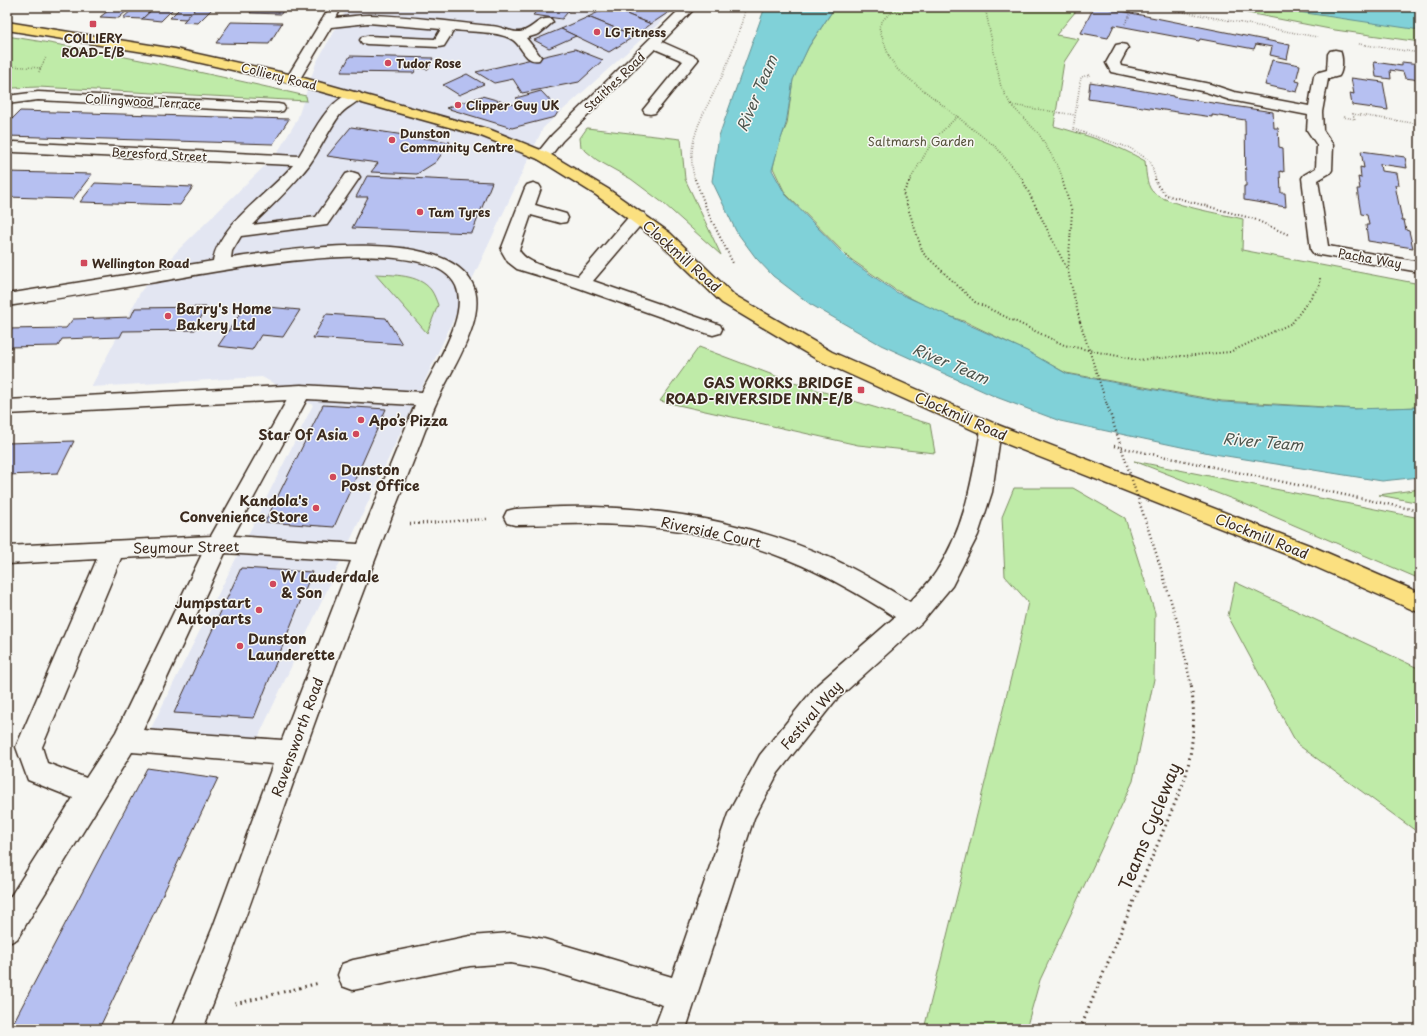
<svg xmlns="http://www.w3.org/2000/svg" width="1427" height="1036" font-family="'Playpen Sans',sans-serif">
  <rect width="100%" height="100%" fill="#f6f6f2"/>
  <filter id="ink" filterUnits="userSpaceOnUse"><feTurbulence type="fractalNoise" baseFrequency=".025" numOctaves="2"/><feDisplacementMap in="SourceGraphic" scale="8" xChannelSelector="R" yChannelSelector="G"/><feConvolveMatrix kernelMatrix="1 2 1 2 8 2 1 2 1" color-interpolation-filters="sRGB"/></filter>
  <g filter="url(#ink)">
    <!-- built -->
    <path fill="#e3e6f2" d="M348,7l328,1 -133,120 -287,614 -106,-12 163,-325 -51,-28 -171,10 50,-96 38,-42 97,-94 21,-35 19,-57z"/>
    <!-- green -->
    <g fill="#bfeba8" stroke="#7d8a63">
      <path d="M835,7h237l4,4 -20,24 23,4 -15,23 -10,64c32,9 62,18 91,35 1,9 1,23 7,30 13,14 71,23 91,28l-1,31 178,34v123l-60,2 -138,-8 -156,-28 -38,-21 -62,-30 -33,-12 -39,-21 -45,-31 -64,-65 -12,-25 5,-23 9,-21 6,-45 15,-31z"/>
      <path d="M1217,7h203v35l-85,-12z"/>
      <path d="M7,36c101,16 200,37 299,60l1,5 -269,-14 -24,1 -7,2z"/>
      <path d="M587,128l94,11 4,40 36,76 -58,-52 -32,-24 -34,-19 -16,-13 -1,-9z"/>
      <path d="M375,274c18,1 44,0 56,16 3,4 5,10 7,15l-11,28z"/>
      <path d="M699,347l95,36 136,41 5,29 -77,-8 -198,-44z"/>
      <path d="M1134,461l286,57v61l-180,-77z"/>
      <path d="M1014,488h59l52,30 30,95 -1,66 -21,102 -93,199 -14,49h-102l93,-376 11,-51 -23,-26 -3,-59z"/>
      <path d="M1420,489v14l-41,-8z"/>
      <path d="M1235,582l185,87v165l-123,-90 -69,-128z"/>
    </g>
    <!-- water -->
    <g fill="#80d1d8" stroke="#648e8e">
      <path d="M765,7h70l-26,39 -16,34 -7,44 -7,21 -7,25 13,24 63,65 48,33 131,59 40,23 155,28 132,7 66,-2v70l-38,4 -168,-27 -154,-33 -64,-24 -115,-52 -71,-41 -37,-28 -17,-18 -20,-27 -24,-50 7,-45z"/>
      <path d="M1278,7h142v23l-128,-19z"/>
    </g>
    <!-- building -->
    <g fill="#b6c0f1" stroke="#3b2a1e">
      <path d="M94,7h19l-5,3 -17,-1z"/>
      <path d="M113,7h18l-12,11 -19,-1z"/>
      <path d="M135,7h20l-13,12 -19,-1z"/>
      <path d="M155,7h20l-14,14 -19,-2z"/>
      <path d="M181,7h16l-11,12 -16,-1z"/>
      <path d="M197,7h17l-16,16 -15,-1z"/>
      <path d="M254,7h31l-4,7 -31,-1z"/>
      <path d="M540,7h32l-10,12 -29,-4z"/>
      <path d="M577,7h25l-4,4z"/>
      <path d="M609,7h64l2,1 -24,16z"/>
      <path d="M609,7l42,17 -16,12 -47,-19z"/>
      <path d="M1094,7h7l189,38 -3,14 -17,-4 2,-8 -16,-3 -2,5 -54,-10 -1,2 -85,-16 -6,13 -27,-5z"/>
      <path d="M588,17l47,19 -26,16 -48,-23z"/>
      <path d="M231,22l51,1 -13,21 -53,-1z"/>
      <path d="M561,29l15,7 -27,12 -15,-8z"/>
      <path d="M575,49l28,11 -24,22 -57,11 -9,-14 -19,4 -18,-11z"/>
      <path d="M350,56l83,2 -5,11 -12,-1 -2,5 -73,-1z"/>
      <path d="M1272,60l28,5 -4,16 4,1 -3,10 -32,-7z"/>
      <path d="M1374,62l28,4v-4l18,2v16l-15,-2 -2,-6 -13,-2 1,9 -15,-2z"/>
      <path d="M467,74l17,10 -25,11 -16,-10z"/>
      <path d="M1351,78l32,4 5,28 -36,-5 -2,-12 4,1z"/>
      <path d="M1090,82l83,14v1l100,15 1,16h4l1,19 4,1 1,24 -4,-1 1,22h4l1,14 -42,-7v-14h2l-1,-66 -33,-5v2l-124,-18z"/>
      <path d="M541,91l18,19 -4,7 -43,11 -66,-20 36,-12 36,10 5,-1 -7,-7z"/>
      <path d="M20,111l269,8 -16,25 -266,-8v-12z"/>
      <path d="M351,127l99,15 -14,20 -19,12 -46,-2 7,-9 -51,-7z"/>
      <path d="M1361,151l44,6 2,11 -27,-4 1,7 16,2 2,12h-4l7,35h2l2,10 3,1 4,17 -45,-7 -2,-16h3l-2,-10 -6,-1 -4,-25h3l-2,-12 3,1 -1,-11 4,1z"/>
      <path d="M7,172l85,2 -19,25 -66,-2z"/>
      <path d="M367,176l125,6 -20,51 -120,-5 16,-31h-12z"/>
      <path d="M95,183l98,4 -13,18 -100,-3z"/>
      <path d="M246,305l54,5 -17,27 -22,-2 -9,15 -34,-4z"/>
      <path d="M206,307l-11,23 -72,1 -3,6 -58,2 -4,7 -51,1v-18l59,-1 7,-9 58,-2 4,-9z"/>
      <path d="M326,314l60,4 16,26 -89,-6z"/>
      <path d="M323,405l63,4 -52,118 -69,-5z"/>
      <path d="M74,441l-16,32 -51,2v-32z"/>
      <path d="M241,568l71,4 -58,146 -80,-5z"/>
      <path d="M147,768l71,10 -119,251h-89z"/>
    </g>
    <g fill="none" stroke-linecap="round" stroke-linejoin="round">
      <defs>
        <g id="minor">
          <path d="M330,7h9l1,3 -4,8c11,-1 22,-3 33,-3 41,1 82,7 122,11 9,0 18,6 27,6 13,0 20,-16 33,-13l2,3 -14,12 -13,4 15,19 -2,3c-14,3 -16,-13 -26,-20 -13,-9 -42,-8 -59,-10l-10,16 -5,1 -72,-3 -5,-1 -2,-3 2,-3 5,-1 68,3 6,-10 -73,-6 -37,4 -33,55 -5,1 -5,-1 -2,-3z"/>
          <path d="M682,7h9l2,3 -31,32 34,15 2,3 -43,53 -5,1 -5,-1 -2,-3 40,-49 -28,-12 -93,92 -14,18 -5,2 -5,-2 -3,-3 17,-21z"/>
          <path d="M1121,44l5,1 2,3 -8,15 1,3 89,18 24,8 75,14 5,-30 2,-3 11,-3 1,-16 2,-3 5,-1 5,1c3,6 3,19 -1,25l-11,3 -6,33 1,18 10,15 -1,25 -2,3 -12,7 10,66 92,16v10l-106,-18 -3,-4 -9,-72 2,-3 12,-7 1,-23 -10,-15 1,-15 -78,-15 -24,-8 -95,-20 -5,-9 10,-18z"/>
          <path d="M38,92l240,12 5,1 2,3 -2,3 -5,1 -240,-12 -31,4v-8z"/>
          <path d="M355,92l5,1 2,3c-5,8 -17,11 -23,20 -11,15 -19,34 -30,49 -17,22 -38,41 -57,60l64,-8 30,-43 6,-2 6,2 2,3 -33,48 -86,11 -9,15 -1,7c54,-8 210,-33 241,25 17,31 -19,84 -32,112 -9,18 -15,36 -22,54 -35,89 -69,178 -101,267 -38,105 -73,210 -114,313h-32l42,-102 60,-163 -141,-12 -115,187 -10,5v-42l66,-104 -45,-18 -12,-33 81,-188 -90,5v-18l204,-10 76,-136 -280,14v-14l294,-15 121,7c13,-27 47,-77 34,-106 -26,-59 -248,-13 -300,-4 -50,8 -99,17 -149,24v-12l206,-33c5,-36 57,-68 80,-96l-279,-13 -5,-2 -2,-4 2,-2 5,-2 285,14c14,-22 28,-57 56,-64zM307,399l108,6 -57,139 -125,-8zM225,553l126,8 -69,179 -139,-10zM202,554l-86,178 -30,46 -39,-15 -5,-16 79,-189z"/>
          <path d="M533,183l6,2 2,3 -6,17 31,9 2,4 -2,4 -6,1 -29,-8 -12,35c8,16 43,21 59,26l54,-63 6,-1 6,1 2,4 -2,4 -51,60 127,44 2,4 -2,4 -7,2 -7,-2 -130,-46 -59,-18 -9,-7 -7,-12 24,-62 2,-3z"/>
          <path d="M991,423l7,2 3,5 -9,62 -14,43 -26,51 -31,37 -86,78 -57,72 -24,45 -68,211h-32l9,-24 -119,-36 -33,-6 -41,3 -117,24 -11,-4 -4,-11 4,-11 11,-4 117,-24 41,-3 33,6 128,38 56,-163 32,-59 57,-70 78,-68c-34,-22 -69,-42 -106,-57 -61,-25 -130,-35 -195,-36 -27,-1 -53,1 -79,1l-8,-2 -3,-6 3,-6 8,-2c26,-1 53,-3 79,-2 80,2 160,18 234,50 28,12 56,29 82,45 9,-10 19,-19 26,-30 29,-44 36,-91 45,-142l3,-5z"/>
        </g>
        <path id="major" d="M7,22l168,27 118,26 198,55 57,23 60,36 62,44 64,62 98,57 166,73 311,120 111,48v20l-127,-56 -309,-122 -166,-75 -96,-57 -64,-62 -62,-46 -58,-36 -57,-23 -191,-53 -115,-26 -168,-27z"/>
      </defs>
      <!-- minor casing -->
      <use href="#minor" stroke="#3b2a1e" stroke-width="3"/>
      <!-- major casing -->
      <use href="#major" stroke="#3b2a1e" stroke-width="3"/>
      <!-- path-far3 -->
      <g stroke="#3b2a1e" stroke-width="1.5" stroke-dasharray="0.5 2" stroke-linecap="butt">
        <path d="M905,7c-12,5 -21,8 -26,20l10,30 9,13 99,78 26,32"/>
        <path d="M985,7l16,80 10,18 28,29 20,34 4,12"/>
        <path d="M1157,7l160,30"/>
        <path d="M1125,24l6,-11 21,-6"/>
        <path d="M1359,44l61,9"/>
        <path d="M7,66l35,2"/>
        <path d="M39,72l7,-15"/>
        <path d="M1090,75l-9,2 -8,52 57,19 20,13 6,19"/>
        <path d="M1011,105l64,10"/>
        <path d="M1343,117l12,2 -2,-5 66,10 1,4"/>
        <path d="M695,180c-12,-40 12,-71 28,-106 9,-22 17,-44 23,-67"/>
        <path d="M910,180l24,-41 24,-23"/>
      </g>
      <!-- path-far2 -->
      <g stroke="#3b2a1e" stroke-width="2" stroke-dasharray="1 2.5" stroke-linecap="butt">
        <path d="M695,179l14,36 25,50"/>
        <path d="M911,179l-8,14 20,60 52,49 89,43 73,15 93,-8 62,-29 28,-38v-9"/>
        <path d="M1022,179l46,92 12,51"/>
        <path d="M1062,179l10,33 -4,59"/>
        <path d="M1155,179l2,6 9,10 88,24 35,16"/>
      </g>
      <!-- path-far1 -->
      <g stroke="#3b2a1e" stroke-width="2.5" stroke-dasharray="1 3" stroke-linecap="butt">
        <path d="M1114,446l306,65"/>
        <path d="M410,524l77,-5"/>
        <path d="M1157,556l21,68 13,61"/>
      </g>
      <!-- path -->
      <g stroke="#3b2a1e" stroke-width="3" stroke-dasharray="1.5 4" stroke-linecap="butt">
        <path d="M235,1004l84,-21"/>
        <path d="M1080,1029l105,-250c8,-32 11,-62 6,-95"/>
      </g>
      <!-- minor -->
      <use href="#minor" fill="#f6f6f2" fill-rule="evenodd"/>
      <!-- major -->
      <use href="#major" fill="#fbe080" fill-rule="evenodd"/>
      <!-- path-bridge-far1 -->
      <path stroke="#3b2a1e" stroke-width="2" stroke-dasharray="1 2.5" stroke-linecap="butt" d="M1080,322l27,83"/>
      <!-- path-bridge -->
      <path stroke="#3b2a1e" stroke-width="2.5" stroke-dasharray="1 3" stroke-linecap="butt" d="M1107,404l50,152"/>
    </g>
  </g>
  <!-- markers -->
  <g fill="#d1495b" stroke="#f6f6f2" stroke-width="1.5">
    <rect x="89" y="20" width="8" height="8" rx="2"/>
    <circle cx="597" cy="32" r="4"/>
    <circle cx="388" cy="63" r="4"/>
    <circle cx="458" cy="105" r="4"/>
    <circle cx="392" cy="140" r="4"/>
    <circle cx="420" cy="212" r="4"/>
    <rect x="80" y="259" width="8" height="8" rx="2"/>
    <circle cx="168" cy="316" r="4"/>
    <rect x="857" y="386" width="8" height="8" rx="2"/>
    <circle cx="361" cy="420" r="4"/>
    <circle cx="356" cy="434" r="4"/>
    <circle cx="333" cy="477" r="4"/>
    <circle cx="316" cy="508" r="4"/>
    <circle cx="273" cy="584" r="4"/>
    <circle cx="259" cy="610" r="4"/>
    <circle cx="240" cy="646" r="4"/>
  </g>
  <g text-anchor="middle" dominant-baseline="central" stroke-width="3" stroke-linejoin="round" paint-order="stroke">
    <!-- far-poi labels -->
    <g font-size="12" font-weight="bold" fill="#3b2a1e" stroke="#f6f6f2" text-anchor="start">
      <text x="605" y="32">LG Fitness</text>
      <text x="93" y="38" text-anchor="middle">COLLIERY<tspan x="93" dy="14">ROAD-E/B</tspan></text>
      <text x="396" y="63">Tudor Rose</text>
      <text x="466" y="105">Clipper Guy UK</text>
      <text x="400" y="133">Dunston<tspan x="400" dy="14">Community Centre</tspan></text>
      <text x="428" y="212">Tam Tyres</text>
      <text x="92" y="263">Wellington Road</text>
    </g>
    <!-- far-street labels -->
    <g font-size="12" fill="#3b2a1e" stroke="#f6f6f2">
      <text transform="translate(279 76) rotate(14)">Colliery Road</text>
      <text transform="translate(614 82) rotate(-44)">Staithes Road</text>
      <text transform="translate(143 101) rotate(3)">Collingwood Terrace</text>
      <text transform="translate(159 154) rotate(3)">Beresford Street</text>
      <text transform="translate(1370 258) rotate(10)">Pacha Way</text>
    </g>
    <!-- far-park labels -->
    <g font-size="12" fill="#55513a" stroke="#f6f6f2">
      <text x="921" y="141">Saltmarsh Garden</text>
    </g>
    <!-- street labels -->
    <g font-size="14" fill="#3b2a1e" stroke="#f6f6f2">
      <text transform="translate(682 256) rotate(42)">Clockmill Road</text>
      <text transform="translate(961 416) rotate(24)">Clockmill Road</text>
      <text transform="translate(711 532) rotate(12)">Riverside Court</text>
      <text transform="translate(1262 536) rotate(22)">Clockmill Road</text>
      <text transform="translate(186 547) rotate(-1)">Seymour Street</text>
      <text transform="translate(811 715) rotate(-49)">Festival Way</text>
      <text transform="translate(297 737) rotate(-70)">Ravensworth Road</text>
    </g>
    <!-- poi labels -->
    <g font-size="14" font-weight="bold" fill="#3b2a1e" stroke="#f6f6f2" text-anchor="start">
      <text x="176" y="308">Barry's Home<tspan x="176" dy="16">Bakery Ltd</tspan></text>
      <text x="853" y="382" text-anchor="end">GAS WORKS BRIDGE<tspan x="853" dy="16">ROAD-RIVERSIDE INN-E/B</tspan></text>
      <text x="369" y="420">Apo’s Pizza</text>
      <text x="348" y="434" text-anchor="end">Star Of Asia</text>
      <text x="341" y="469">Dunston<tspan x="341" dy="16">Post Office</tspan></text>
      <text x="308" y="500" text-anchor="end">Kandola's<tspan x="308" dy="16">Convenience Store</tspan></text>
      <text x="281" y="576">W Lauderdale<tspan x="281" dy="16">&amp; Son</tspan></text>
      <text x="251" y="602" text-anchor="end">Jumpstart<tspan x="251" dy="16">Autoparts</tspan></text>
      <text x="248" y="638">Dunston<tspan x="248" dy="16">Launderette</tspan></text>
    </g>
    <!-- water labels -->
    <g font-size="15" font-style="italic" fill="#4c544c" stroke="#f6f6f2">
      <text transform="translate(756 93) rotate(-67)">River Team</text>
      <text transform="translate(951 363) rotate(23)">River Team</text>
      <text transform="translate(1263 441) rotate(5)">River Team</text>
    </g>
    <!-- near-street labels -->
    <g font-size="17" fill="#3b2a1e" stroke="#f6f6f2">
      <text transform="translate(1149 826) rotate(-68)">Teams Cycleway</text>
    </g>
  </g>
  <!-- margin -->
  <rect width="1427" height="1036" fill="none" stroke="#f6f6f2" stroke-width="24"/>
  <rect x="12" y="12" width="1403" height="1012" fill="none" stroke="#3b2a1e" stroke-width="1.5" filter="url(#ink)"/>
</svg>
